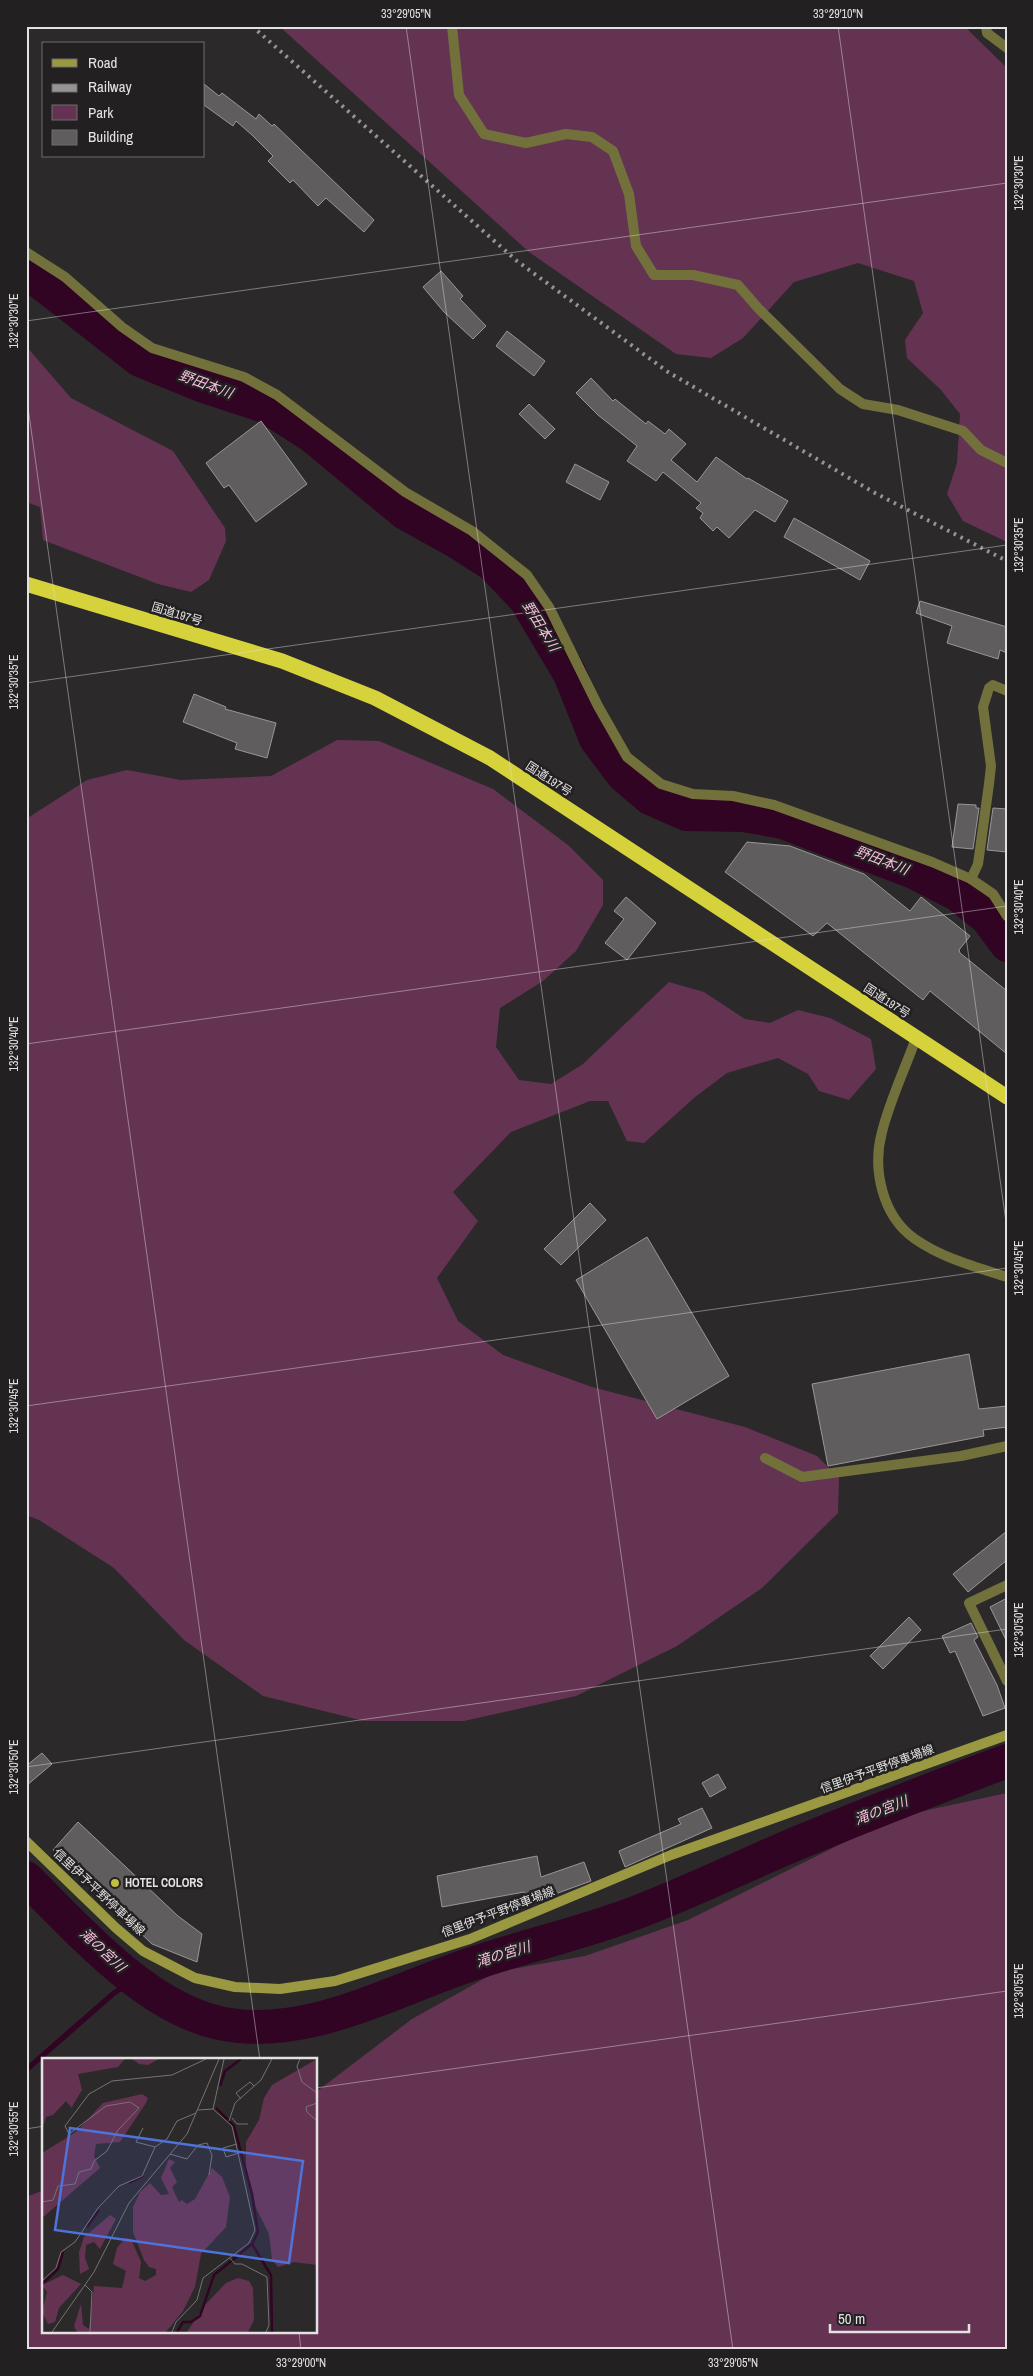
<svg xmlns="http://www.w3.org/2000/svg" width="1033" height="2376" font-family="'Archivo Narrow','Noto Sans JP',sans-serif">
  <rect width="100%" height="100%" fill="#2c292b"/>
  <!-- green -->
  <g fill="#653352">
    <path d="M279,26h685l43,42v474l-44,-21 -16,-27 10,-31 3,-49 -19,-24 -34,-32 -2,-18 18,-27 -9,-32 -56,-18 -64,19 -51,56 -32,20 -35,-4 -147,-102z"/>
    <path d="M26,346l45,52 102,53 52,77 1,13 -17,39 -18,12 -33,-8 -115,-44 -3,-33 -14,-5z"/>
    <path d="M337,740l42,1 114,48 75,56 35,35v25l-27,46 -33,30 -43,27 -4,39 23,33 32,4 32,-20 86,-82 35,10 41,27 25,4 28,-13 32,8 41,21 5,30 -27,31 -30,-9 -11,-17 -30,-16 -51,15 -32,24 -51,46 -17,-2 -19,-40h-18l-79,31 -58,60 25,29 -41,57 21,43 45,34 89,32 153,40 72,29 22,22 -1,35 -76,75 -85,58 -101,50 -112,25h-100l-101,-25 -79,-56 -70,-72 -75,-48 -13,-5v-696l61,-39 40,-10 54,10 90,-4z"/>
    <path d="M1007,1793v557h-981v-153l18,-7v142h272v-240l96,-73 84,-47 89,-16 103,-36 207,-103z"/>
  </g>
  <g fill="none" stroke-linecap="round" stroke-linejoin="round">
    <!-- stream -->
    <path stroke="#310423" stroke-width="5.5" d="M26,2070l88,-77 20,-13"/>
    <!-- river -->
    <g stroke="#310423" stroke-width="34">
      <path d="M26,271l114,89 61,25 64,21 47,30 93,77 52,29 36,23 33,35 44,74 26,65 27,36 27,23 36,16 58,1 39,7 131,50 43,22 30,24 20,27"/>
      <path d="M26,1878c53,52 118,128 193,145 88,19 175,-34 256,-60 53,-18 108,-30 160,-50 56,-21 110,-48 165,-71 68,-28 137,-55 207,-81"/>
    </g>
  </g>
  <!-- building -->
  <g fill="#605d5f" stroke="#9a9698">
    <path d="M204,84l15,12 3,-3 34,26 3,-5 13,12 2,-2 100,96 -10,12 -38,-34 -8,8 -25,-26 -3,3 -22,-22 5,-5 -21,-21 -16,-14 -3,5 -29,-21z"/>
    <path d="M441,271l22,25 -3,3 26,27 -13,13 -29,-27 -21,-25z"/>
    <path d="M507,331l38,30 -11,15 -38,-30z"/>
    <path d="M591,378l22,23 2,-2 31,25 2,-3 17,13 4,-5 17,15 -15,16 26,22 19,-25 31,22 1,-1 40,23 -13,21 -20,-12 -26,28 -12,-11 -4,4 -13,-13 3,-5 -7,-5 5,-5 -38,-31 -7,9 -29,-20 10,-15 -39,-31 -22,-22z"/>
    <path d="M529,404l26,25 -10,10 -26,-25z"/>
    <path d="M261,421l46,63 -51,38 -27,-37 -5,3 -18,-25z"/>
    <path d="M575,464l34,18 -9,18 -34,-18z"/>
    <path d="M794,518l76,43 -10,19 -76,-43z"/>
    <path d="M920,601l87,26v26l-7,-3 -2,9 -51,-16 5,-17 -36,-13z"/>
    <path d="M194,694l32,13 -1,2 51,14 -9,35 -32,-9 2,-6 -54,-21z"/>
    <path d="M958,804l18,1v3h3l-6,41 -21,-2z"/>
    <path d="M993,808l14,1v43l-20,-2z"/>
    <path d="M747,842l43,4 74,28 46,37 11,-14 49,39 -11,14 1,3 47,38v63l-77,-63 -7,9 -96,-77 -14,13 -88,-64z"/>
    <path d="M626,897l30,26 -29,37 -22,-17 19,-24 -10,-8z"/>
    <path d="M590,1203l16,17 -45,45 -17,-16z"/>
    <path d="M647,1237l82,139 -72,43 -81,-139z"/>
    <path d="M969,1354l10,55 28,-3v21l-24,3 1,6 -156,30 -16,-82z"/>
    <path d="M1007,1531v29l-39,32 -15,-18z"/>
    <path d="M1007,1598v44l-17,-35z"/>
    <path d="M909,1617l12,13 -38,39 -13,-13z"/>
    <path d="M971,1623l7,14 -4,3 23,45 8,23 -22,8 -28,-65 -5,2 -8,-17z"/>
    <path d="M42,1753l10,11 -26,22v-20z"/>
    <path d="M718,1774l8,14 -16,9 -8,-14z"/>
    <path d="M702,1808l10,20 -87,39 -6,-16 62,-27 -3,-5z"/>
    <path d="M78,1822l100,94 24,18 -5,28 -45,-18 -99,-94z"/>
    <path d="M537,1856l4,21 43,-15 7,19 -47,17 -18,4 -2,-10 -82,15 -5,-31z"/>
  </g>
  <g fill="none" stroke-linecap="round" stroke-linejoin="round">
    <!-- street -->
    <g stroke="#72713c" stroke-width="10">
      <path d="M452,26l7,69 25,39 42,9 40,-9 26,3 21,14 16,43 7,52 18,29h39l45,10 20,23 82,81 23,15 35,6 65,21 18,19 26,13"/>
      <path d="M986,26l1,7 20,15"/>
      <path d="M26,252l39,25 57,50 30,21 92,29 33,18 128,97 67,39 55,44 22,32 49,99 29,51 34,27 32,10 40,2 41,9 158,57 39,17 22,15 14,22"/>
      <path d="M971,879l7,-15 11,-80 2,-18 -8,-59 6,-19 4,-3 14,6"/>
      <path d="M916,1038c-11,31 -26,62 -34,94 -10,37 0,84 33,107 27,19 61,28 92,38"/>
      <path d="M765,1458l37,19 159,-21 46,-10"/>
      <path d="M1007,1585l-38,18 38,78"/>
    </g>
    <!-- secondary -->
    <path stroke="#9a9840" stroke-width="10" d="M26,1841l90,87 27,23 52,27 40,9 45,2 55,-8 135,-42 201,-84 336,-120"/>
    <!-- highway -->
    <path stroke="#d6d23c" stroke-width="15" d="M26,584l256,77 93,37 115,60 517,339"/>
    <!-- rail -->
    <path stroke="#979496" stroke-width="4" stroke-dasharray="2.5 5" stroke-linecap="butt" d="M252,26l265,235 151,111 207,121 132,68"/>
  </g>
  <!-- ticks -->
  <path fill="none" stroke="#e3e1e2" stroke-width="1" stroke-opacity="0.45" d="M406,26l327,2324M838,26l169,1203M26,321l981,-138M26,393l234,1667M26,683l981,-138M26,1044l981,-138M26,1406l981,-138M26,1767l981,-138M316,2088l691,-97M26,2129l18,-3M299,2332l2,18"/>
  <!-- markers -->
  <circle fill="#c1be40" stroke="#222021" stroke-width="2" cx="115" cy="1883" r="5"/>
  <g text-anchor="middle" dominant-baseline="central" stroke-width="5" stroke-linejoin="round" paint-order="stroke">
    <!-- street labels -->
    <g font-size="12" fill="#e3e1e2" stroke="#222021">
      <text transform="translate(177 614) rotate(17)">国道197号</text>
      <text transform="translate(549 779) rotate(33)">国道197号</text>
      <text transform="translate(887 1001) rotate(33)">国道197号</text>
      <text transform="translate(877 1769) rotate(-20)">信里伊予平野停車場線</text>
      <text transform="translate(99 1892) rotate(43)">信里伊予平野停車場線</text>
      <text transform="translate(498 1912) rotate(-21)">信里伊予平野停車場線</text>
    </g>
    <!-- poi labels -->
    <g font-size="12" font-weight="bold" fill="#e3e1e2" stroke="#222021" text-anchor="start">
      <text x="125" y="1883">HOTEL COLORS</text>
    </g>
    <!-- water labels -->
    <g font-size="14" font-style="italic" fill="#f9bedf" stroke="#222021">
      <text transform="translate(206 384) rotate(20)">野田本川</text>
      <text transform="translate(541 626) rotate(58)">野田本川</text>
      <text transform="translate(882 860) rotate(21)">野田本川</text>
      <text transform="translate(881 1810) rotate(-21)">滝の宮川</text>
      <text transform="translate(103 1950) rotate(43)">滝の宮川</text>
      <text transform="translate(503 1954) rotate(-17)">滝の宮川</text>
    </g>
  </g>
  <!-- overview -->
  <g transform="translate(42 2058)">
    <rect width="275" height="275" fill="#2c292b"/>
    <path d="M0,1h83l-7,8 -40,7 4,16 -9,15 -1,3 -6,-7 -13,14 -7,2 -4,13zM90,1h40h-13l-11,6 -9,-1zM275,1v206l-23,-3 -16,5 -6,-8 -3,-25 -13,-26 -10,-41v-25l13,-22 5,-22 8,-13zM100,36l6,4 -2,5 -26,39 -24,2 -2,12 6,12 -58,50v-65l34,-21 27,-29zM127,101l6,3 -5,6 7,14 -5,5 7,15 3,-2 5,4 8,-5 17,-31 10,9 8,20 -4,30 -25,27 -6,33 -12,24 -17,21h-89l-3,-6 7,-22 2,21 6,4 5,-43 28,2 4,-17 -13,-7 4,-16 8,-10 6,1 10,23 -2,16 6,3 11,-6v-6l-7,-2 -5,-7 -11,-28v-25l7,-15 10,-9 11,12 8,-1 -8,-16zM68,157l6,4 -16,30 -6,-7 -8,3 -1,13 4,11 -9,5 -1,-22 5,-15zM21,217l18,9 -22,24 -4,14 -7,2 -6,-12 5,-20 -5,-7zM196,220l11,3 4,7 1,32 -6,12h-61l18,-27 21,-22z" fill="#653352"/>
    <path fill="none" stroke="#310423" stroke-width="2.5" d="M178,28l5,-15 16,-12M87,125l14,-7M45,169l12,-17M210,186l19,31 1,57M0,226l16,-15 5,-17M135,274l6,-10h8l9,-6 14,-41 38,-31 6,-12 -6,-38 -18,-68 -18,-18"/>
    <path fill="none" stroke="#757374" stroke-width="1" d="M258,1l-3,7 5,16 15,11M199,41l-5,-6 14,-11 4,4M275,45l-11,4 1,5 10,9M171,51l11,-50M190,60l5,6h11M187,63l6,-18 26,-23 11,-21M101,70l-7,14 19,5M195,86l-14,4 3,9 13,-4M128,96l17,5 11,-14 9,-2 5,12 -3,20M0,144l11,-2 5,-14 17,-2 4,-12 12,-3 3,-8 13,-10 11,-21 21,-22 -9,-6 -24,4 -37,28 -4,-8 24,-32 23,-13 60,-6 34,-16M188,200l5,6h7l25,13 2,48 -3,7M0,223l14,-13 5,-16 14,-10 23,-34 21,-22 23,-10 13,-29 12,-8 10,-18 19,-8M43,227l7,7 -2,40M10,274l42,-60 35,-69 58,-69 32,-75M130,274l4,-10 21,-22 6,-22 46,-35 6,-13 -23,-104 -19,-17 -15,1"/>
    <path fill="#4e73da" fill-opacity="0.15" stroke="#4e73da" stroke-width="2.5" d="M28,70l233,33 -14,102 -234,-33z"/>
    <rect width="275" height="275" fill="none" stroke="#e3e1e2" stroke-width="2.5"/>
  </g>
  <!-- border -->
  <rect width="1033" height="2376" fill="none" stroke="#222021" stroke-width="55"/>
  <!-- legend -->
  <rect x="42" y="42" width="162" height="115" fill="#222021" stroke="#6f6d6e"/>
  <rect x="52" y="59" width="25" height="8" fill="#9a9840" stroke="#6f6d6e"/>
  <text x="88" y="68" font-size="15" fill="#e3e1e2">Road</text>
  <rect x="52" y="84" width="25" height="8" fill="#979496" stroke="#6f6d6e"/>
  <text x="88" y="92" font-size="15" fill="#e3e1e2">Railway</text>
  <rect x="52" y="105" width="25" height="15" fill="#653352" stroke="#6f6d6e"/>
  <text x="88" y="118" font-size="15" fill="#e3e1e2">Park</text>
  <rect x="52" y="130" width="25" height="15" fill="#605d5f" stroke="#6f6d6e"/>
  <text x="88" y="142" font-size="15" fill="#e3e1e2">Building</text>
  <!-- scale -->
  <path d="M830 2324v8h139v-8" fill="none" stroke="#e3e1e2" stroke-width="2.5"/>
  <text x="838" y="2324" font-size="15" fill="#e3e1e2" stroke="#222021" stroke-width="4" paint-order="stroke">50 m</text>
  <rect x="28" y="28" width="978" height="2320" fill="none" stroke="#e3e1e2" stroke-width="2"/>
  <g font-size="12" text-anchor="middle" fill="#e3e1e2">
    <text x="406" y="18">33°29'05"N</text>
    <text x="838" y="18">33°29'10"N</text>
    <text transform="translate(1019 183) rotate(-90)" y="4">132°30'30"E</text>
    <text transform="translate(14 321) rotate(-90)" y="4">132°30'30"E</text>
    <text transform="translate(1019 545) rotate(-90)" y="4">132°30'35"E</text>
    <text transform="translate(14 682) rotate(-90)" y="4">132°30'35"E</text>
    <text transform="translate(1019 907) rotate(-90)" y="4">132°30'40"E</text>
    <text transform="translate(14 1044) rotate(-90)" y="4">132°30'40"E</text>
    <text transform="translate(1019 1268) rotate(-90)" y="4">132°30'45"E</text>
    <text transform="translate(14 1406) rotate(-90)" y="4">132°30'45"E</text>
    <text transform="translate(1019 1630) rotate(-90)" y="4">132°30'50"E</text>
    <text transform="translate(14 1767) rotate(-90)" y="4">132°30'50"E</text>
    <text transform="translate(1019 1991) rotate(-90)" y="4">132°30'55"E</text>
    <text transform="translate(14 2129) rotate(-90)" y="4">132°30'55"E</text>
    <text x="301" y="2367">33°29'00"N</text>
    <text x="733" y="2367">33°29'05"N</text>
  </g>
</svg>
